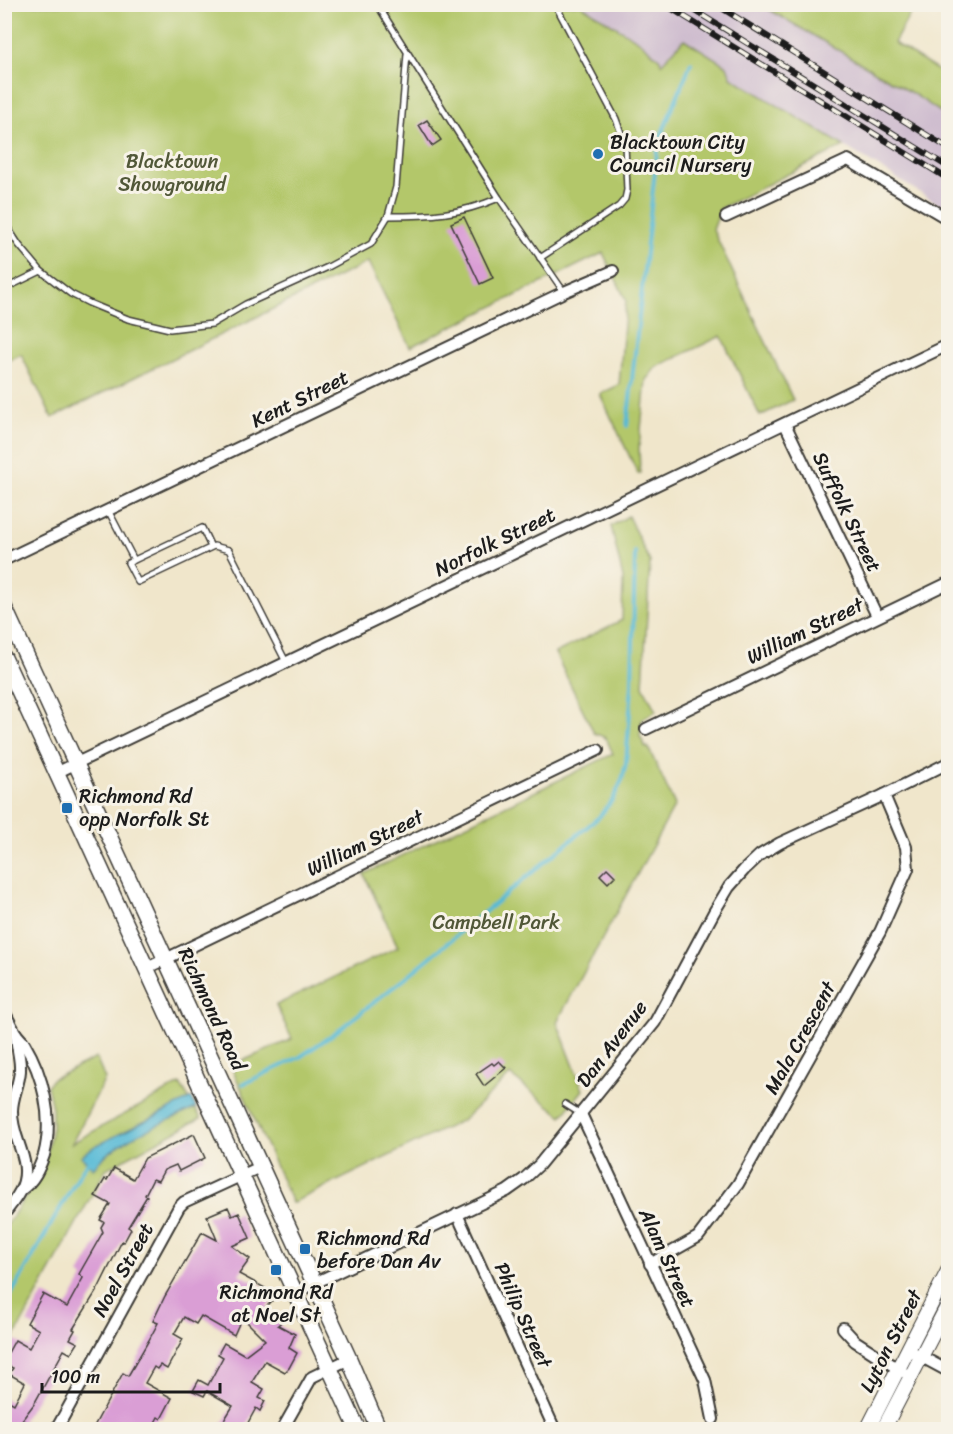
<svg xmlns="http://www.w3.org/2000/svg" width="953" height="1434" font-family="Sriracha,sans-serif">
  <rect width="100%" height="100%" fill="#f7f3e8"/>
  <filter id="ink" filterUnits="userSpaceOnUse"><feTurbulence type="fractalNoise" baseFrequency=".0167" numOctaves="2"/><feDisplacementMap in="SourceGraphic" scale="12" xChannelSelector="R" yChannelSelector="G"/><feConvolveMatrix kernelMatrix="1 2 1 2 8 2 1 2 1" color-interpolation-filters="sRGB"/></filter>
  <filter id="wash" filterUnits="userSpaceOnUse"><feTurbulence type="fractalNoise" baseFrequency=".008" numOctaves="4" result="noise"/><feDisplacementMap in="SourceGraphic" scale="24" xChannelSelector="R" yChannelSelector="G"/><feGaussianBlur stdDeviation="1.35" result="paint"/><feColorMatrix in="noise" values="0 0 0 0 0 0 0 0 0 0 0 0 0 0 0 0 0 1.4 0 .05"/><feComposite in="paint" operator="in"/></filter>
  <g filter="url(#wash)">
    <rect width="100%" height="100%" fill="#f0e6cb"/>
    <!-- industrial -->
    <path fill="#cfbdcf" d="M581,5h180l151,88 36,24v93l-217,-134 -4,-10 -42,-27 -24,26z"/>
    <!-- green -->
    <g fill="#b3c76b" stroke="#687244" stroke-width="1.5">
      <path d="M4,5h577l58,36 21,18 1,5 23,-25 43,27 4,11 113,69 -123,62 -8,22 80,170 -33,16 -39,-80 -65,31 -10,13 -7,68 1,25 -2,1 -38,-80 19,-9 7,-85 -23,-47 -193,94 -42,-85 -316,156 -31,-64 -16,8z"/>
      <path d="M761,5h154l-21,38 54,34v40l-36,-24z"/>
      <path d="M628,516l22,46 -7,124 13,25 -14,8 -2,17 6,12 2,-1 27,58 -118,217 26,68 -21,26 -52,-41 -47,45 -171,83 -61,-137 61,-27 -16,-34 122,-58 -34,-73 249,-120 -7,-16 -12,-5 -39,-80 67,-33 1,-42 -12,-52z"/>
      <path d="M96,1058l9,21 -33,64 108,-59 21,34 -95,51 -101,185v-126l39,-60 8,-41v-19l-5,-22 5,-7z"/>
    </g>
    <!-- water -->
    <path fill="#57bad6" stroke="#3a6b79" stroke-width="1.5" d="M192,1098l4,10c-35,17 -78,30 -103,60l-12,-12 14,-10z"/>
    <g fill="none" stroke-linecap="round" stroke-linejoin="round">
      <!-- stream -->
      <g stroke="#57bad6" stroke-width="4">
        <path d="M627,426l31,-283 33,-80"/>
        <path d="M243,1084l57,-27 32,-22 78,-61 189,-157 14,-18 9,-19 4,-17 6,-77 3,-134"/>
        <path d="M4,1307l78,-137 8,-10"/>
      </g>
    </g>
    <g id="blocks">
      <!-- building -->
      <g fill="#da9ed5">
        <path d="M427,120l14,20 -9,6 -13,-21z"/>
        <path d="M464,217l29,61 -13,6 -29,-61z"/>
        <path d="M607,868l8,8 -7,7 -8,-8z"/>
        <path d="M499,1061l7,7 -22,18 -8,-12 16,-11 2,2z"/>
        <path d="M194,1134l11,24 -26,13 -3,-6 -12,5 -6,11 -5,-2 -8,16 2,1 -19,31 3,2 -7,13 -2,-1 -23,46 -26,42 2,1 -5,9 8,4 -7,11 -7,-4 -30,54 -12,16 4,2 -4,8h-5l-13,-8v-24l10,6 11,-21 -16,-9 4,-6 -9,-4v-4l11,-20 14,8 10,-18 -12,-7 16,-29 24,13 16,-29 -4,-4 24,-42 -2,-5 3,-5 -4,-2 10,-16 -15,-8 10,-17 2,1 7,-12 19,11 12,-21z"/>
        <path d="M228,1207l4,9 7,-3 11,25 -18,8 18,13 -11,15 26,14 -1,2 9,10 -7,7 15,15 -3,3 17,9 -6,14 8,5 -8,15 -4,4 -20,-11 -13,21 12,7 -5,9 6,3 -5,10 -4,-3 -12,22h-26l15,-24 -26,-15 -3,5 -11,-5 6,-11 9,5 15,-28 -5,-3 6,-11 21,12 20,-15 -23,-23 -8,18 -33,-19 -5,8 -12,-7 -10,17 9,5 -16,30 -7,-4 -3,4 -3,-2 -9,16 27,15 -11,21 -3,-2 -7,13h-59l31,-57 5,3 21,-36 9,-17 -5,-2 12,-25 37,-64 15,8 -10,-24z"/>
      </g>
    </g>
  </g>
  <g filter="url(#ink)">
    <use href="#blocks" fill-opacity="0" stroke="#3c3a36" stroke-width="1.5"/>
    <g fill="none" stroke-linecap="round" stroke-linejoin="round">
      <defs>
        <g id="lane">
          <path d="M377,4l122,194 65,94"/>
          <path d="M388,216c44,0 70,-1 111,-18"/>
          <path d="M4,222l15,23 22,26"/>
          <path d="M540,258l79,-52 6,-7 2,-9 -2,-46 -9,-25 -60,-113"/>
          <path d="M4,289l37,-18 30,23 18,9 39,16 42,10 42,-5 34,-20 82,-37 43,-23 17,-28 8,-29 11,-133"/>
          <path d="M108,510l26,50"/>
          <path d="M211,547l-9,-19 -74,35 10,19 76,-36 15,4 57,112"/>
          <path d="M565,1104l16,10"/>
        </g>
        <g id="street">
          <path d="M726,217l122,-57 100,59"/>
          <path d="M785,424l92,192"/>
          <path d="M4,560l560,-268 49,-21"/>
          <path d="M646,729l302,-146"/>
          <path d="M58,772l890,-427"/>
          <path d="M147,968l451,-218"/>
          <path d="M4,1012c4,6 7,14 11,20 2,4 6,7 9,11 19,32 30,75 20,112 -5,14 -10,26 -22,34"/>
          <path d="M581,1114l124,266 8,39"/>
          <path d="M4,1214c6,-8 14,-17 18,-27 11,-27 -11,-48 -10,-76 0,-14 7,-26 8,-40 1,-12 -4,-25 -4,-37"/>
          <path d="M457,1214l98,216"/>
          <path d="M650,1264l48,-27 40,-53 142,-252 28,-63 -2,-22 -22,-52"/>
          <path d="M296,1292l211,-101 17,-12 15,-14 116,-143 59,-110 15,-25 15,-17 16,-15 20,-12 104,-48 64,-32"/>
          <path d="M843,1328l12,13 48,31"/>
          <path d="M909,1350l39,21"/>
          <path d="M56,1430l123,-223 5,-5 76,-35"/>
          <path d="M282,1430l30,-53 37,-18"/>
        </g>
        <g id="secondary">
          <path d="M867,1430l81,-159"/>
          <path d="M883,1430l65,-125"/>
        </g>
        <g id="primary">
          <path d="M4,607l345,752 30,71"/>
          <path d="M4,658l354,772"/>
        </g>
      </defs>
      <!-- lane casing -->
      <use href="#lane" stroke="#3c3a36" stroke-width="8"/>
      <!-- street casing -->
      <use href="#street" stroke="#3c3a36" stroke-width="14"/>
      <!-- secondary casing -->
      <use href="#secondary" stroke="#3c3a36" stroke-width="16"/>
      <!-- primary casing -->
      <use href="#primary" stroke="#3c3a36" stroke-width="18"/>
      <!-- lane -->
      <use href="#lane" stroke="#fff" stroke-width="5"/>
      <!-- street -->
      <use href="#street" stroke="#fff" stroke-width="10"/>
      <!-- secondary -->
      <use href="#secondary" stroke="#fff" stroke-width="14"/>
      <!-- primary -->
      <use href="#primary" stroke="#fff" stroke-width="15"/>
      <defs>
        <g id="rail">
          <path d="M664,4l284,175"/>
          <path d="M684,4l264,163"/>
          <path d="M715,4l233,144"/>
        </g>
      </defs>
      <!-- rail casing -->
      <use href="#rail" stroke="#1c1c1c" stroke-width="6"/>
      <!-- rail -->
      <use href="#rail" stroke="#f7f3e8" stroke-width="4" stroke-dasharray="11" stroke-linecap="butt"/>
    </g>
  </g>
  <!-- markers -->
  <g fill="#1f6fb2" stroke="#f7f3e8" stroke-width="2">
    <circle cx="598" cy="154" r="6"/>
    <rect x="61" y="802" width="12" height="12" rx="3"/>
    <rect x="299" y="1243" width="12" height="12" rx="3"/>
    <rect x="270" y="1264" width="12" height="12" rx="3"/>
  </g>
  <g text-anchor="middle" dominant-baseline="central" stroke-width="6" stroke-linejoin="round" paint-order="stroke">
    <!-- poi labels -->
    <g font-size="20" fill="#1c1c1c" stroke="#f7f3e8" text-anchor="start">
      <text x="610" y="142">Blacktown City<tspan x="610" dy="23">Council Nursery</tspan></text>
      <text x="79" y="796">Richmond Rd<tspan x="79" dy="23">opp Norfolk St</tspan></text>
      <text x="317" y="1238">Richmond Rd<tspan x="317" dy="23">before Dan Av</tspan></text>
      <text x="276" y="1292" text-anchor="middle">Richmond Rd<tspan x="276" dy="23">at Noel St</tspan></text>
    </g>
    <!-- park labels -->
    <g font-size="20" fill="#515838" stroke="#f7f3e8">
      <text x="172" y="161">Blacktown<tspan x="172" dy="23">Showground</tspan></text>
      <text x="496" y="922">Campbell Park</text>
    </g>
    <!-- street labels -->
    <g font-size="20" fill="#1c1c1c" stroke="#f7f3e8">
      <text transform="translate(300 399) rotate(-26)">Kent Street</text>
      <text transform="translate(847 512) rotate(64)">Suffolk Street</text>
      <text transform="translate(495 542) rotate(-26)">Norfolk Street</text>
      <text transform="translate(805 631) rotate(-26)">William Street</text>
      <text transform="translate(365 843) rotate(-26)">William Street</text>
      <text transform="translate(212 1009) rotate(65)">Richmond Road</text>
      <text transform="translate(800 1038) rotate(-61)">Mala Crescent</text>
      <text transform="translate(612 1044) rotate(-53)">Dan Avenue</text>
      <text transform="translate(667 1258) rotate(65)">Alam Street</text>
      <text transform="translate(123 1270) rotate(-61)">Noel Street</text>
      <text transform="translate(523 1315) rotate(66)">Philip Street</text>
      <text transform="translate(891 1341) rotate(-63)">Lyton Street</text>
    </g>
  </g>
  <!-- margin -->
  <rect width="953" height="1434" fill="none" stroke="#f7f3e8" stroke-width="24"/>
  <!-- scale -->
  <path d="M42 1383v9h178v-9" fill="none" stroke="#1c1c1c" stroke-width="3"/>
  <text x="51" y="1383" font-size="18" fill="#1c1c1c" stroke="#f7f3e8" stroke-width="4.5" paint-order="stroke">100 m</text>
</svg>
